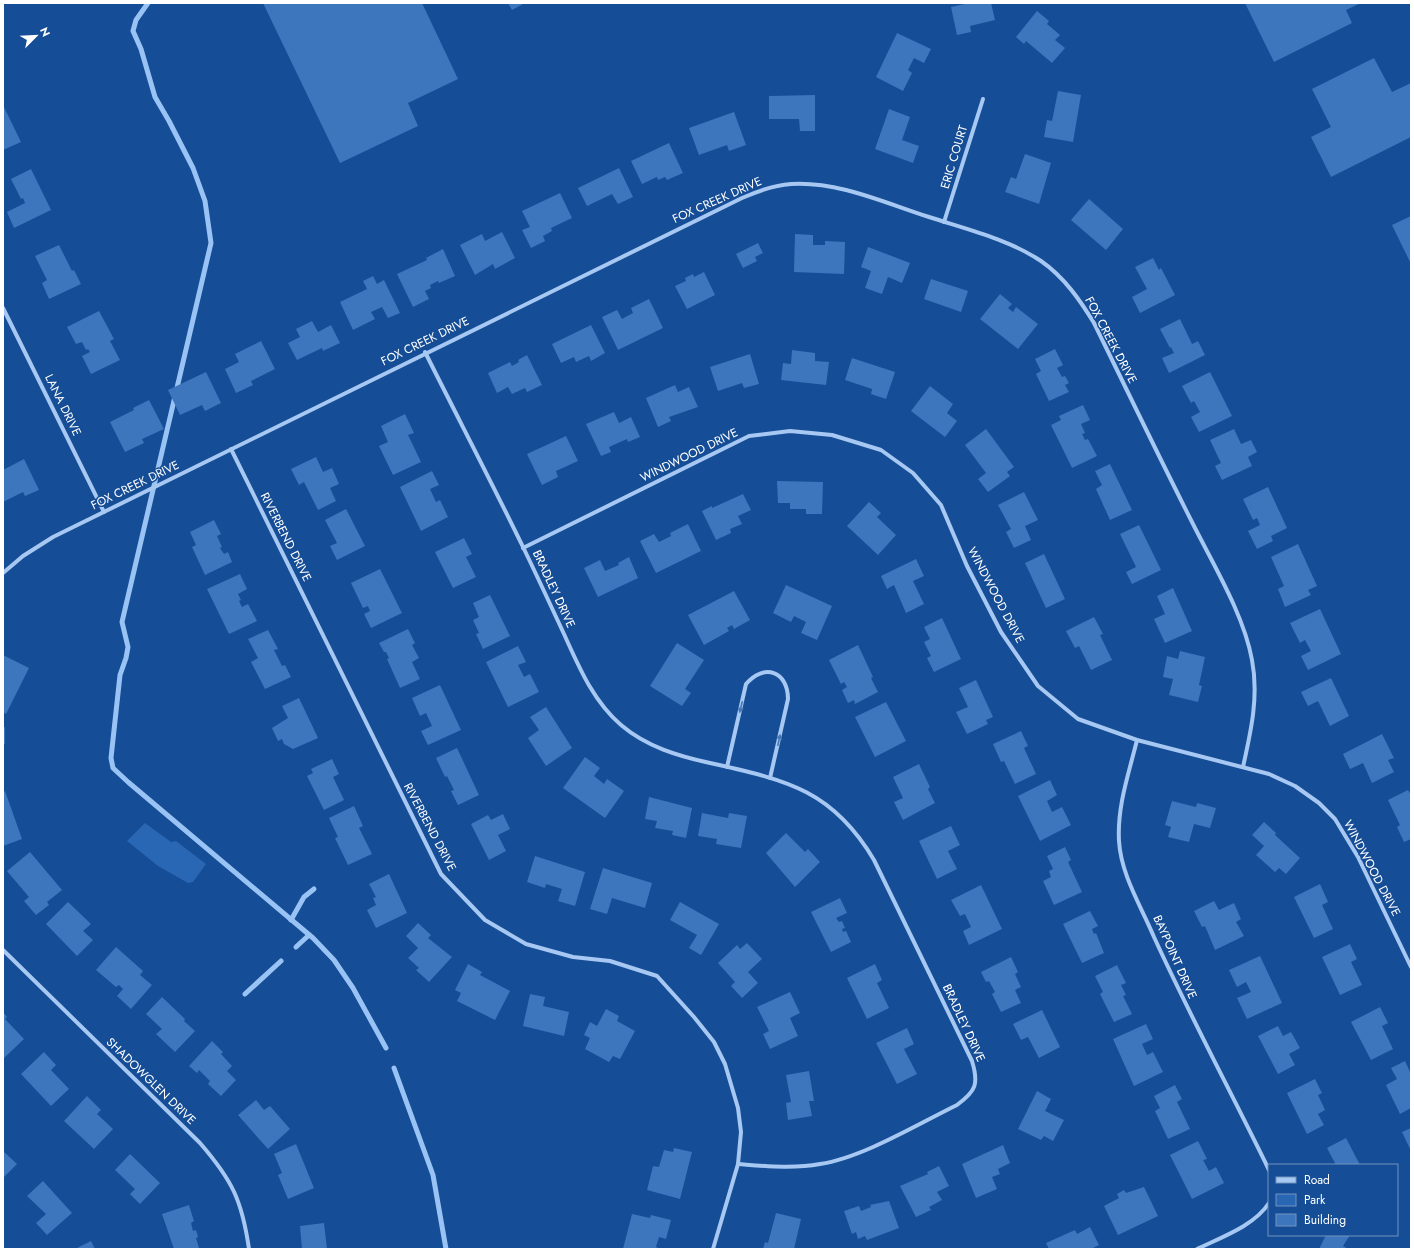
<svg xmlns="http://www.w3.org/2000/svg" width="1414" height="1252" font-family="Jost,sans-serif">
  <rect width="100%" height="100%" fill="#154d96"/>
  <!-- green -->
  <path fill="#2966b4" d="M145,823l26,19 5,-1 30,23 -13,18 -5,1 -30,-17 -31,-25z"/>
  <g fill="none" stroke-linecap="round" stroke-linejoin="round">
    <!-- stream -->
    <g stroke="#99c3f4" stroke-width="5">
      <path d="M148,3l-12,17 -3,11 8,18 14,48 14,24 24,47 12,33 6,42 -89,379 6,25 -2,11 -6,17 -9,83 2,10 15,14 185,156 21,22 19,28 33,60"/>
      <path d="M291,920l13,-23 10,-8"/>
      <path d="M296,947l13,-12"/>
      <path d="M245,994l36,-33"/>
      <path d="M394,1068l39,107 13,74"/>
    </g>
  </g>
  <!-- building -->
  <g fill="#3e76bd">
    <path d="M263,3h159l36,76 -50,24 10,23 -78,37z"/>
    <path d="M508,3h17l-13,7z"/>
    <path d="M969,3h22l4,17 -25,6 1,6 -14,3 -6,-28z"/>
    <path d="M1245,3h116l-15,7 6,13 -78,39z"/>
    <path d="M1037,11l12,10 -2,3 13,11 -5,5 10,8 -13,15 -26,-22 -2,3 -8,-7z"/>
    <path d="M897,33l34,16 -7,14 -10,-5 -6,12 4,3 -9,18 -27,-14z"/>
    <path d="M1374,58l18,34 19,-9v54l-80,40 -20,-40 20,-10 -19,-38z"/>
    <path d="M1058,91l23,4 -8,47 -29,-5 3,-17 5,1z"/>
    <path d="M815,95v36h-15l-1,-12h-30v-23z"/>
    <path d="M3,105l18,37 -18,8z"/>
    <path d="M889,109l21,8 -8,23 17,6 -6,17 -38,-14z"/>
    <path d="M734,112l12,33 -17,6 -2,-6 -28,10 -10,-27z"/>
    <path d="M669,143l14,30 -16,7 -2,-3 -7,3 -1,-3 -15,7 -11,-23z"/>
    <path d="M1025,154l26,9 -12,41 -34,-12 6,-15 5,2z"/>
    <path d="M619,168l14,29 -15,7 -6,-10 -25,12 -9,-18z"/>
    <path d="M31,169l20,41 -37,18 -7,-16 18,-9 -2,-5 -2,1 -10,-20z"/>
    <path d="M560,193l12,25 -21,10 1,3 -9,5 2,5 -14,7 -9,-18 8,-3 -8,-16z"/>
    <path d="M1089,199l34,30 -17,21 -35,-30z"/>
    <path d="M1411,216v48l-19,-39z"/>
    <path d="M502,232l13,26 -20,11 -2,-5 -18,11 -15,-30 22,-11 3,7z"/>
    <path d="M795,234l18,1v10h12v-4l20,1 -1,32 -50,-2z"/>
    <path d="M758,243l5,10 -8,4 2,4 -14,7 -7,-14z"/>
    <path d="M59,245l13,26 2,-1 7,14 -32,15 -7,-16 5,-3 -12,-24z"/>
    <path d="M868,247l42,16 -8,20 -14,-6 -6,17 -17,-6 6,-17 -10,-4z"/>
    <path d="M443,249l12,27 -16,7 -1,-2 -8,4 1,3 -6,3 4,8 -16,8 -16,-33 30,-14 -1,-2z"/>
    <path d="M1153,258l6,12 2,-2 14,27 -35,18 -8,-16 15,-8 -12,-22z"/>
    <path d="M704,272l11,23 -28,14 -12,-23 11,-5 -1,-3 8,-4 1,3z"/>
    <path d="M373,276l4,8 7,-4 16,33 -12,5 -6,-11 -11,5 4,7 -22,11 -13,-28 27,-13 -4,-8z"/>
    <path d="M931,279l37,12 -7,21 -37,-13z"/>
    <path d="M1000,294l12,10 -4,4 5,4 3,-5 22,17 -20,25 -38,-30z"/>
    <path d="M649,299l14,29 -45,22 -16,-33 15,-7 5,9 11,-6 -2,-5z"/>
    <path d="M99,311l15,28 -4,2 10,19 -29,14 -9,-18 8,-4 -2,-3 -2,1 -4,-8 -6,2 -9,-17z"/>
    <path d="M1180,319l12,25 6,-3 7,14 -36,18 -7,-15 12,-5 -3,-6 -1,1 -10,-19z"/>
    <path d="M312,321l6,11 13,-7 9,18 -17,8 -1,-3 -25,12 -9,-17 12,-6 -4,-8z"/>
    <path d="M591,325l14,28 -14,8 -2,-5 -13,6 -2,-5 -13,6 -9,-19z"/>
    <path d="M261,341l14,28 -24,12 2,4 -17,8 -11,-24 14,-7 -4,-8z"/>
    <path d="M1055,349l8,16 -6,3 5,9 3,-1 4,7 -4,2 4,7 -20,9 -13,-27 5,-3 -6,-12z"/>
    <path d="M792,350l23,3v8l14,1 -3,23 -45,-5 2,-17 8,1z"/>
    <path d="M750,354l9,30 -15,4 -2,-5 -24,8 -8,-24z"/>
    <path d="M527,355l15,30 -15,7 -2,-4 -13,6 -4,-7 -11,6 -9,-20 22,-11 2,4 7,-4 -1,-2z"/>
    <path d="M852,358l43,14 -9,27 -15,-5 1,-5 -27,-9z"/>
    <path d="M206,372l15,31 -16,8 -3,-6 -22,10 -12,-25z"/>
    <path d="M1210,372l22,44 -33,16 -8,-15 9,-5 -6,-11 -3,2 -9,-17z"/>
    <path d="M675,385l3,7 11,-5 9,20 -29,10 2,4 -13,6 -12,-29z"/>
    <path d="M930,386l23,18 -6,9 10,8 -12,16 -34,-26z"/>
    <path d="M149,400l15,29 -22,10 2,4 -19,9 -15,-30 24,-12 -1,-2z"/>
    <path d="M1083,405l7,15 -9,4 4,9 -3,1 3,6 3,-1 9,17 -25,12 -21,-43 10,-5 -2,-4z"/>
    <path d="M614,412l5,11 12,-6 9,20 -12,5 -1,-3 -18,8 2,5 -10,4 -15,-32z"/>
    <path d="M405,414l9,19 -6,2 13,27 -28,13 -14,-29 9,-4 -7,-16z"/>
    <path d="M986,429l28,38 -7,5 3,4 -22,16 -10,-13 8,-6 -21,-28z"/>
    <path d="M1234,429l7,15 10,-4 6,12 -9,5 4,9 -30,14 -7,-14 6,-3 -11,-23z"/>
    <path d="M566,436l12,25 -22,10 2,6 -16,8 -15,-31z"/>
    <path d="M316,457l7,15 9,-4 7,16 -9,4 6,13 -18,9 -14,-28 -5,3 -8,-16z"/>
    <path d="M24,459l15,31 -14,6 -2,-4 -20,10v-32z"/>
    <path d="M1110,464l22,46 -22,10 -14,-31 6,-4 -7,-14z"/>
    <path d="M432,471l7,14 -9,4 6,13 4,-2 8,17 -27,14 -21,-44z"/>
    <path d="M777,481l46,1 -1,32h-16v-5h-16v-6h-12z"/>
    <path d="M1268,487l19,41 -16,8 2,5 -16,8 -9,-18 12,-6 -3,-7 -4,2 -10,-21z"/>
    <path d="M1024,492l14,28 -13,6 6,14 -17,8 -8,-16 5,-3 -13,-24z"/>
    <path d="M743,494l8,16 -13,6 4,8 -12,5 1,4 -15,7 -14,-29 10,-5v2z"/>
    <path d="M869,502l12,11 -4,4 19,18 -18,20 -31,-29z"/>
    <path d="M346,509l19,37 -28,14 -7,-14 7,-3 -12,-23z"/>
    <path d="M214,520l7,14 -4,2 5,11 -2,1 4,6 4,-2 4,10 -27,13 -13,-28 4,-2 -6,-13z"/>
    <path d="M688,524l13,27 -45,22 -16,-32 14,-7 5,8 12,-6 -1,-3z"/>
    <path d="M1139,525l22,45 -29,14 -6,-12 10,-5 -16,-33z"/>
    <path d="M464,538l8,16 -6,3 10,20 -23,11 -18,-36z"/>
    <path d="M1298,544l19,42 -9,4 3,5 -26,12 -7,-18 6,-3 -13,-29z"/>
    <path d="M1044,554l21,45 -19,9 -21,-45z"/>
    <path d="M629,557l9,21 -40,19 -14,-29 16,-8 5,11 14,-6 -1,-2z"/>
    <path d="M916,559l8,17 -11,5 11,23 -18,9 -12,-28 -7,4 -6,-13z"/>
    <path d="M380,569l22,44 -31,15 -7,-14 6,-3 -2,-5 -5,2 -12,-25z"/>
    <path d="M240,574l7,15 -9,5 3,6 -2,1 3,6 6,-3 9,17 -28,13 -22,-45z"/>
    <path d="M786,585l46,21 -15,34 -16,-7 5,-11 -12,-6 -3,6 -18,-9z"/>
    <path d="M1173,588l19,43 -27,12 -11,-24 11,-5 -8,-18z"/>
    <path d="M734,591l16,29 -16,9 -2,-4 -5,3 2,3 -25,14 -16,-30z"/>
    <path d="M490,595l20,41 -27,13 -7,-15 3,-1 -6,-13 6,-3 -6,-14z"/>
    <path d="M1320,609l21,45 -33,16 -7,-14 10,-5 -6,-11 -5,3 -10,-20z"/>
    <path d="M1094,617l9,17 -3,1 12,25 -21,10 -12,-24 -4,2 -9,-17z"/>
    <path d="M942,618l19,41 -27,13 -7,-14 4,-2 -7,-14 6,-3 -6,-12z"/>
    <path d="M408,629l7,14 -3,2 7,13 -7,4 8,17 -20,9 -13,-29 2,-1 -3,-6h-2l-5,-9z"/>
    <path d="M268,630l10,19 -4,1 8,16 3,-1 6,12 -26,12 -14,-27 7,-4 -10,-19z"/>
    <path d="M677,643l27,17 -19,29 6,4 -9,13 -32,-20z"/>
    <path d="M858,645l15,32 -2,1 7,14 -23,12 -1,-4 -6,3 -6,-13 5,-3 -3,-5 -3,2 -12,-24z"/>
    <path d="M518,646l8,16 -8,3 6,12 6,-3 9,18 -31,15 -22,-45z"/>
    <path d="M1180,651l25,6 -6,28 3,1 -4,16 -29,-7 4,-16 -10,-2 4,-21 11,3z"/>
    <path d="M3,655l26,13 -23,46 -3,-2z"/>
    <path d="M1331,678l18,38 -19,10 -12,-25 -10,5 -7,-14z"/>
    <path d="M976,680l17,37 -7,3 2,4 -21,10 -11,-22 12,-5 -9,-19z"/>
    <path d="M440,685l21,45 -33,15 -7,-14 11,-5 -6,-13 -6,3 -8,-18z"/>
    <path d="M299,698l19,40 -25,11 -9,-5 -2,-5 -4,2 -6,-13 16,-10 -6,-12z"/>
    <path d="M886,702l20,39 -31,16 -20,-40z"/>
    <path d="M546,707l26,41 -26,18 -18,-28 11,-8 -9,-13z"/>
    <rect x="3" y="727" width="2" height="17"/>
    <path d="M1021,731l7,15 -4,2 12,26 -21,10 -11,-23 -3,1 -8,-18z"/>
    <path d="M1382,734l12,24 -6,2 6,12 -22,11 -9,-20 -13,6 -7,-15z"/>
    <path d="M457,748l22,47 -21,10 -7,-14 3,-1 -7,-14 -2,1 -9,-19z"/>
    <path d="M585,757l15,11 -6,8 10,8 3,-5 17,12 -19,27 -42,-30z"/>
    <path d="M332,759l7,15 -6,3 11,23 -20,10 -17,-34 6,-3 -2,-4z"/>
    <path d="M919,764l11,23 -2,2 7,14 -32,17 -9,-18 9,-4 -10,-21z"/>
    <path d="M1050,780l7,15 -10,6 5,11 10,-5 9,18 -31,16 -22,-45z"/>
    <path d="M1408,790l3,5v44l-7,3 -7,-15 3,-2 -12,-25z"/>
    <path d="M5,791l17,48 -19,7v-54z"/>
    <path d="M649,797l43,11 -6,30 -14,-3 1,-4 -18,-3 2,-7 -12,-2z"/>
    <path d="M1172,801l24,6 1,-4 19,5 -6,20 -16,-4 -5,18 -21,-5 3,-10 -6,-2z"/>
    <path d="M354,806l9,20 -4,2 13,26 -24,11 -13,-27 3,-1 -9,-19z"/>
    <path d="M702,813l26,5 1,-5 18,3 -6,32 -25,-4 1,-5 -19,-3z"/>
    <path d="M503,814l7,15 -12,6 8,16 -17,9 -18,-36 17,-9 3,5z"/>
    <path d="M1264,822l12,11 -1,2 25,23 -14,16 -7,-6 -4,4 -19,-17 8,-9 -12,-11z"/>
    <path d="M951,826l9,19 -12,6 9,18 -20,10 -18,-38z"/>
    <path d="M786,833l19,19 3,-3 12,13 -25,25 -29,-34z"/>
    <path d="M1065,847l6,13 -3,2 14,30 -28,13 -11,-24 8,-4 -2,-6 4,-2 -6,-13z"/>
    <path d="M30,852l32,38 -15,12 2,3 -13,10 -12,-14 5,-4 -22,-26z"/>
    <path d="M535,856l50,16 -10,34 -17,-5 4,-12 -16,-5 -1,4 -18,-6z"/>
    <path d="M603,868l49,15 -7,25 -33,-10 -5,16 -17,-5z"/>
    <path d="M389,874l18,39 -31,15 -9,-18 9,-5 -3,-7 3,-1 -7,-13z"/>
    <path d="M1320,884l8,18 -6,3 11,24 -19,9 -20,-41z"/>
    <path d="M981,885l21,44 -33,16 -6,-14 8,-4 -6,-13 -5,2 -9,-16z"/>
    <path d="M840,898l7,15 -11,5 3,4 3,-1 3,7 -3,1 1,3 3,-1 5,11 -20,10 -20,-40z"/>
    <path d="M1214,901l5,9 15,-7 7,16 -5,3 8,14 -29,14 -10,-24 -3,1 -8,-16z"/>
    <path d="M68,902l23,22 -8,7 10,9 -16,16 -31,-32z"/>
    <path d="M680,902l39,22 -18,31 -12,-7 8,-13 -27,-15z"/>
    <path d="M1090,911l8,15 -6,3 2,5 2,-1 8,20 -22,10 -19,-39z"/>
    <path d="M418,923l13,12 -3,3 24,19 -23,25 -13,-12 3,-2 -11,-10 10,-10 -12,-12z"/>
    <path d="M747,943l15,16 -14,13 10,11 -16,15 -11,-12 4,-4 -17,-19 19,-18 3,4z"/>
    <path d="M1350,944l7,15 -6,3 11,23 -22,10 -18,-38z"/>
    <path d="M116,947l27,24 -3,4 12,10 -21,24 -14,-13 6,-7 -4,-4 -3,2 -20,-17z"/>
    <path d="M1260,956l22,47 -35,16 -10,-21 14,-6 -5,-10 -9,5 -8,-17z"/>
    <path d="M1011,957l7,15 -3,2 6,13 -6,3 6,13 -20,9 -9,-18 3,-2 -6,-11 -3,1 -5,-10z"/>
    <path d="M468,964l14,8 -2,3 30,16 -15,29 -38,-19 4,-8 -6,-3z"/>
    <path d="M875,964l7,16 -5,3 12,25 -22,11 -20,-41z"/>
    <path d="M1117,965l9,18 -5,2 5,10 -3,1 9,18 -18,8 -14,-28 3,-2 -8,-16z"/>
    <path d="M790,992l10,21 -10,5 8,18 -28,13 -7,-15 6,-3 -12,-24z"/>
    <path d="M530,994l15,3 -2,9 26,6 -5,24 -41,-10z"/>
    <path d="M162,997l23,22 -1,2 11,10 -20,21 -19,-18 6,-5 -16,-15z"/>
    <path d="M1380,1007l8,16 -6,3 11,23 -22,11 -20,-38z"/>
    <path d="M606,1009l13,7 -2,5 18,10 -15,28 -7,-3 -4,6 -24,-13 5,-11 -6,-3 6,-13 7,4z"/>
    <path d="M1042,1010l18,37 -21,11 -11,-21 -7,3 -8,-16z"/>
    <path d="M3,1012l4,5 -2,2 19,20 -21,20z"/>
    <path d="M1146,1024l7,15 -11,5 5,11 6,-3 10,20 -29,14 -21,-47z"/>
    <path d="M1278,1026l5,10 8,-4 9,16 -11,6 6,11 -17,9 -20,-38z"/>
    <path d="M907,1028l7,16 -10,5 13,25 -20,10 -21,-41z"/>
    <path d="M212,1041l11,11 -2,2 11,12 -5,5 9,9 -15,16 -13,-12 2,-3 -11,-11 -2,3 -8,-7z"/>
    <path d="M44,1052l12,13 -5,5 18,19 -18,17 -30,-32z"/>
    <path d="M1405,1061l6,13v34l-11,6 -14,-29 11,-6 -6,-11z"/>
    <path d="M809,1071l5,30h-5l3,15 -24,4 -2,-17 5,-1 -5,-27z"/>
    <path d="M1315,1079l7,14 -4,2 7,15 -7,4 6,11 -17,9 -20,-41z"/>
    <path d="M1175,1085l7,14 -5,3 13,27 -22,10 -13,-28 5,-3 -6,-12z"/>
    <path d="M1037,1091l14,8 -6,12 19,9 -11,21 -9,-5 -3,4 -23,-11z"/>
    <path d="M87,1096l14,14 -4,4 16,15 -19,20 -30,-28z"/>
    <path d="M256,1100l8,10 6,-4 20,23 -22,20 -30,-34z"/>
    <path d="M1411,1128v23l-9,-19z"/>
    <path d="M1346,1138l14,27h-24l-9,-17z"/>
    <path d="M1198,1141l9,18 -4,1 6,11 7,-4 8,16 -32,16 -22,-44z"/>
    <path d="M296,1144l18,44 -26,11 -10,-24 4,-2 -8,-19z"/>
    <path d="M1003,1145l7,18 -12,6 2,5 -8,3 5,12 -21,9 -14,-34z"/>
    <path d="M674,1148l18,4 -12,47 -33,-9 6,-24 6,1 5,-17 9,2z"/>
    <path d="M3,1151l14,13 -14,14z"/>
    <path d="M130,1154l30,29 -20,21 -10,-10 5,-5 -20,-19z"/>
    <path d="M939,1166l10,20 -12,6 5,8 -13,7 2,3 -15,7 -16,-31 28,-12 -1,-2z"/>
    <path d="M43,1181l29,32 -25,22 -11,-12 10,-9 -19,-18z"/>
    <path d="M1144,1187l14,29 -40,19 -14,-29 15,-8 -2,-4 7,-4 2,3z"/>
    <path d="M889,1201l10,27 -32,12 -2,-4 -7,3 -2,-7 -4,2 -8,-23 15,-5 2,5 10,-4 -1,-2z"/>
    <path d="M189,1205l5,16 -3,2 2,8 3,-1 2,7 -2,1 3,10 -25,1 -12,-35z"/>
    <path d="M776,1213l25,6 -7,30h-31l2,-7 3,1z"/>
    <path d="M632,1214l18,4 1,-3 20,5 -5,19 -7,-2 -3,10 4,2h-37z"/>
    <path d="M324,1223l3,26h-25l-2,-23z"/>
    <path d="M1090,1227l9,18 -8,4h-42l-3,-6 29,-13 2,4z"/>
    <path d="M1326,1235h24l-7,11 5,3h-29z"/>
    <path d="M91,1241l4,8h-20z"/>
  </g>
  <g fill="none" stroke-linecap="round" stroke-linejoin="round">
    <!-- street -->
    <g stroke="#a6c8f2" stroke-width="4">
      <path d="M944,222l39,-123"/>
      <path d="M3,308l101,204"/>
      <path d="M425,352c33,66 67,131 99,197 14,29 27,57 40,85 15,33 29,67 57,91 26,22 57,31 89,38 75,17 122,26 164,97l98,201c7,23 4,30 -15,44 -39,19 -95,53 -137,59 -27,5 -55,2 -82,0"/>
      <path d="M231,449l210,425 44,46 41,24 47,13 37,4 47,15 37,41 20,25 11,22 13,44 3,24 -3,32 -25,85"/>
      <path d="M523,548l226,-112 41,-5 42,4 49,15 32,23 28,32 26,61 34,66 37,54 40,33 59,21 132,34 26,12 24,17 16,16 23,38 53,110"/>
      <path d="M3,573l20,-17 30,-19 689,-339c16,-7 32,-13 49,-14 47,-3 94,19 138,33 37,12 79,22 112,44 23,16 39,39 53,62 33,67 65,134 99,201 20,40 51,91 59,136 7,36 -1,71 -9,107"/>
      <path d="M1137,740c-8,33 -20,66 -18,101 2,34 22,65 35,96 36,79 77,155 115,233"/>
      <path d="M727,767l19,-83c18,-21 42,-13 42,15l-18,79"/>
      <path d="M3,950l197,193c32,37 42,57 49,106"/>
      <path d="M1197,1249c25,-12 57,-23 72,-46"/>
    </g>
  </g>
  <!-- one-way arrows -->
  <defs><path id="oneway-solid" d="M-6-.8H1V-3.2L6.5 0L1 3.2V.8H-6Z"/></defs>
  <g fill="#4878b6">
    <use href="#oneway-solid" transform="translate(741 707) rotate(103)"/>
    <use href="#oneway-solid" transform="translate(779 740) rotate(-78)"/>
  </g>
  <g text-anchor="middle" dominant-baseline="central" stroke-width="3" stroke-linejoin="round" paint-order="stroke">
    <!-- street labels -->
    <g font-size="12" fill="#fff" stroke="#154d96">
      <text transform="translate(954 157) rotate(-73)">ERIC COURT</text>
      <text transform="translate(717 200) rotate(-24)">FOX CREEK DRIVE</text>
      <text transform="translate(1111 340) rotate(62)">FOX CREEK DRIVE</text>
      <text transform="translate(425 341) rotate(-26)">FOX CREEK DRIVE</text>
      <text transform="translate(63 405) rotate(64)">LANA DRIVE</text>
      <text transform="translate(689 455) rotate(-26)">WINDWOOD DRIVE</text>
      <text transform="translate(135 485) rotate(-26)">FOX CREEK DRIVE</text>
      <text transform="translate(286 537) rotate(63)">RIVERBEND DRIVE</text>
      <text transform="translate(554 589) rotate(65)">BRADLEY DRIVE</text>
      <text transform="translate(996 595) rotate(62)">WINDWOOD DRIVE</text>
      <text transform="translate(430 827) rotate(62)">RIVERBEND DRIVE</text>
      <text transform="translate(1372 868) rotate(62)">WINDWOOD DRIVE</text>
      <text transform="translate(1175 957) rotate(66)">BAYPOINT DRIVE</text>
      <text transform="translate(964 1023) rotate(65)">BRADLEY DRIVE</text>
      <text transform="translate(151 1081) rotate(44)">SHADOWGLEN DRIVE</text>
    </g>
  </g>
  <!-- border -->
  <rect width="1414" height="1252" fill="none" stroke="#ffffff" stroke-width="8"/>
  <!-- legend -->
  <rect x="1268" y="1164" width="130" height="72" fill="#154d96" stroke="#7394c0"/>
  <rect x="1276" y="1177" width="20" height="6" fill="#a6c8f2" stroke="#7394c0"/>
  <text x="1304" y="1184" font-size="12" fill="#ffffff">Road</text>
  <rect x="1276" y="1194" width="20" height="12" fill="#2966b4" stroke="#7394c0"/>
  <text x="1304" y="1204" font-size="12" fill="#ffffff">Park</text>
  <rect x="1276" y="1214" width="20" height="12" fill="#3e76bd" stroke="#7394c0"/>
  <text x="1304" y="1224" font-size="12" fill="#ffffff">Building</text>
  <!-- north arrow -->
  <g transform="translate(36 36) rotate(66)" stroke="#154d96" stroke-width="3" paint-order="stroke">
  <path d="M0-3L7 15L0 10L-7 15Z" fill="#ffffff"/>
  <text y="-6" font-size="11" font-weight="bold" text-anchor="middle" fill="#ffffff">N</text>
  </g>
</svg>
